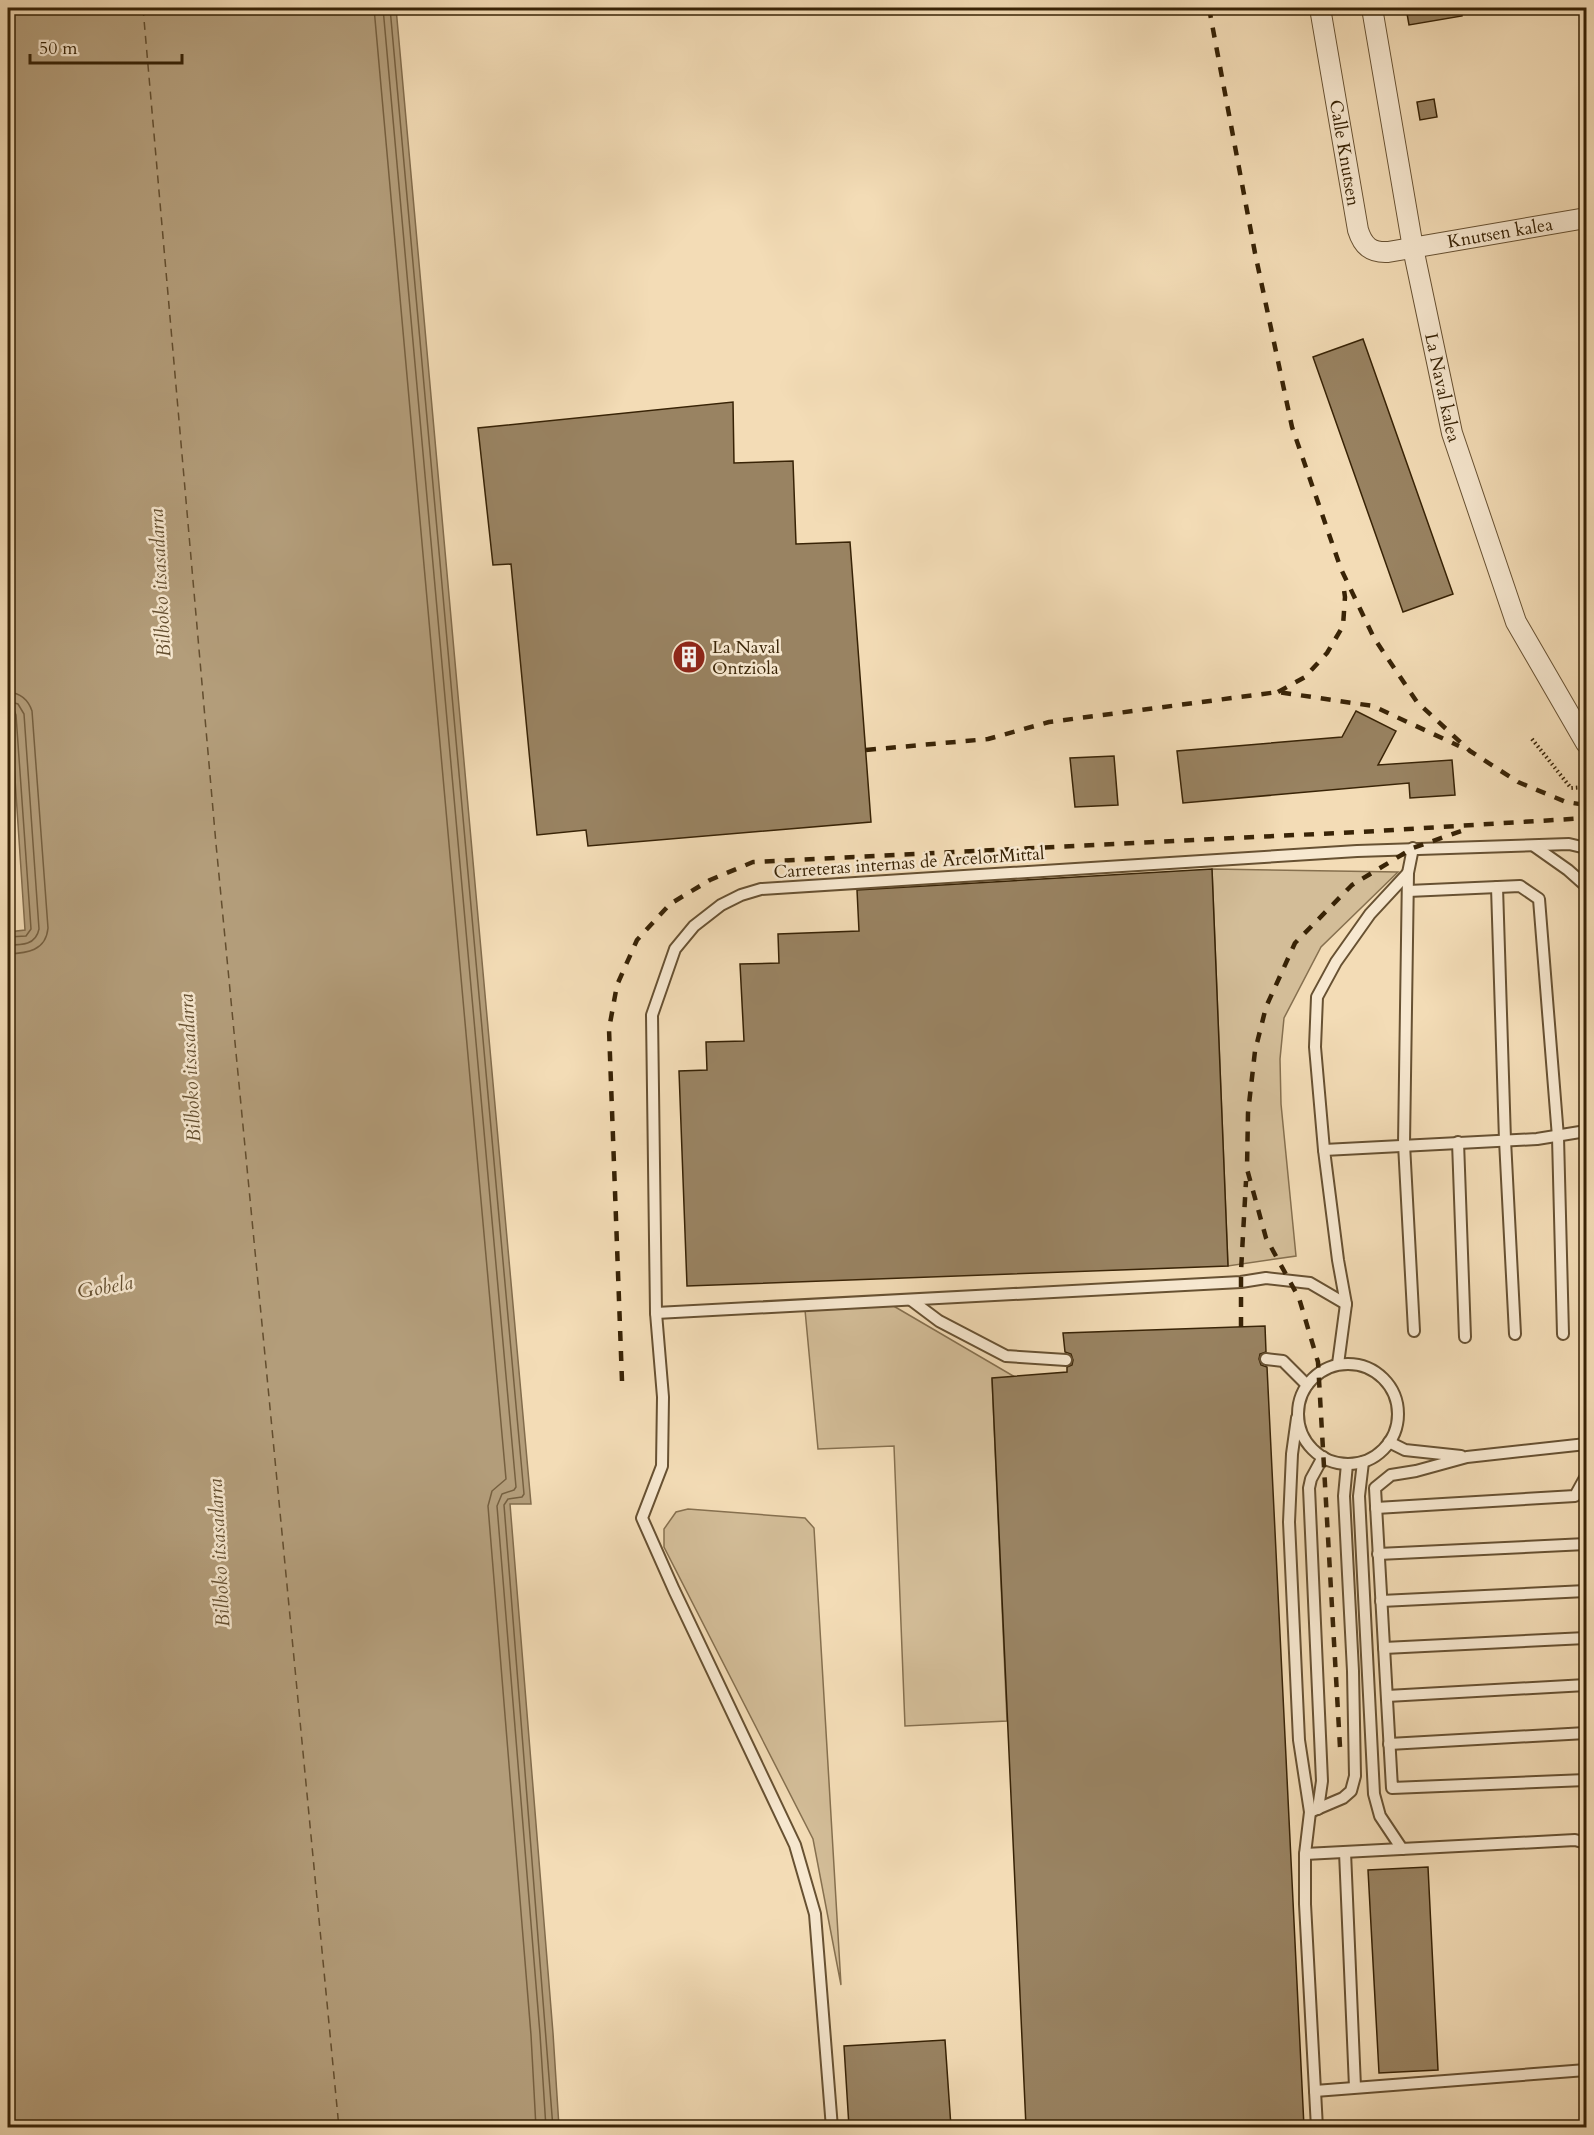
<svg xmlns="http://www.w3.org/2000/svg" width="1594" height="2135" font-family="Cardo,serif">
  <rect width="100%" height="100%" fill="#f3dcb6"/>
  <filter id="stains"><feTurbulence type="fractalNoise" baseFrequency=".00333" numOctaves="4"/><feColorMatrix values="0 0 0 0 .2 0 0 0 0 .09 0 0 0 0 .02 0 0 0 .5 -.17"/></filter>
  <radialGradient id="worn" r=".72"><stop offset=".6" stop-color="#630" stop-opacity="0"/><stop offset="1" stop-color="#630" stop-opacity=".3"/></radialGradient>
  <!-- green -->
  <g fill="#d3bd98" stroke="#86704f" stroke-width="1.5">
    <path d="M1212,869l186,3 -77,75 -37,71 -4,41 1,45 15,152 -68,10z"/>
    <path d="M885,1301l130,76 -23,2 15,342 -102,5 -11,-280 -76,3 -13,-139z"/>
    <path d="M688,1509l117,9 9,10 27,457 -28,-146 -149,-292v-18l12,-17z"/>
  </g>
  <!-- water -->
  <path fill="#b39d7a" stroke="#826c4c" stroke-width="1.5" d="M8,8h388l135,1496h-21l43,529 6,94h-551v-1195l17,-2 -17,-257z"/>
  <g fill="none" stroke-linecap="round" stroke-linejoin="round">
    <!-- shore -->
    <g stroke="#766040" stroke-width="1.5">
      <path d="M374,8l132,1471 -14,12 -4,15 43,529 5,93"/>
      <path d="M383,8l133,1479 -2,3 -12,4 -5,12 43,528 6,94"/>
      <path d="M390,8l134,1486 -2,3 -14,2 -4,6 49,623"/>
      <path d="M8,692c12,1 20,7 24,19l16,217c-2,23 -21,25 -40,26"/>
      <path d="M8,701l10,3 6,10 15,215c-3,16 -17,16 -31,16"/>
      <path d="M8,709l6,1 2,5 15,214 -5,7 -18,1"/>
    </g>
    <!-- ferry -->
    <path stroke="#634e2f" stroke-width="1.5" stroke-dasharray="8 6" stroke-linecap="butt" d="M143,8l73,836 123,1284"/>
  </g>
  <!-- building -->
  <g fill="#998362" stroke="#382306" stroke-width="1.5">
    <path d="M1406,8h55l1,8 -53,9z"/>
    <path d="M1434,99l3,18 -17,3 -3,-18z"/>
    <path d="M1363,339l90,255 -50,18 -90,-255z"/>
    <path d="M733,402l1,61 59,-2 3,83 54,-2 21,280 -283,24 -2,-16 -49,5 -26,-271 -18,1 -15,-137z"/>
    <path d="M1356,711l40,20 -18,34 74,-5 3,35 -45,3 -1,-15 -226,20 -6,-52 165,-14z"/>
    <path d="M1114,756l4,49 -43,2 -5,-49z"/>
    <path d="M1212,869l16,397 -541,20 -8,-215 28,-1 -1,-28 38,-1 -4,-77 39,-1 -1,-29 81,-3 -2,-41z"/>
    <path d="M1265,1326l1,26 -6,2 -1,5 2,6 6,2 37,760h-278l-34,-749 75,-6v-5l5,-2 1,-5 -2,-6 -6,-2 -2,-19z"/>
    <path d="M1428,1867l10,203 -59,3 -11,-203z"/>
    <path d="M945,2040l6,87h-102l-5,-81z"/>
  </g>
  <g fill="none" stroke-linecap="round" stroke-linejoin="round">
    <defs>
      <g id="service">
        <path d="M1534,846l34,24 18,16"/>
        <path d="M1413,848l-5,25 -4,271 10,187"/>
        <path d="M1497,887l8,253 10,194"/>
        <path d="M1408,891l112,-5 19,13 19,238 5,197"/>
        <path d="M1458,1142l7,195"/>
        <path d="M1324,1150l-9,-103 2,-50 19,-35 34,-48 38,-41"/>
        <path d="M911,1300l28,21 67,35 60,4"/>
        <path d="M656,1313l585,-31 25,-4 44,5 36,21"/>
        <path d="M1266,1359l17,2 24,24"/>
        <path d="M1338,1364l8,-60 -8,-44 -14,-110 213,-11 49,-8"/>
        <circle cx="1348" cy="1414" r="50"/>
        <path d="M1297,1418l-5,36 -3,68 10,218 11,72 -5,42v50l12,224"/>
        <path d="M1389,1442l16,8 56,6"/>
        <path d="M1586,1444l-119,13 -51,14 -25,4 -16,13 17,300 194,-8"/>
        <path d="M1363,1462l-4,34 15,298 6,22 22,33"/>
        <path d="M1376,1508l199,-12 11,-20"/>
        <path d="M1378,1554l208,-10"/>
        <path d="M1381,1601l205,-10"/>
        <path d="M1384,1648l202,-10"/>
        <path d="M1387,1696l199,-11"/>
        <path d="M1389,1744l197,-11"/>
        <path d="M1318,1809l4,-28 -13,-293 2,-9 12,-22"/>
        <path d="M1310,1812l33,-14 8,-7 4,-15 -2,-105 -9,-175 3,-32"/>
        <path d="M1345,1852l10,235"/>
        <path d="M1305,1854l270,-14 11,3"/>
        <path d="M1315,2091l271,-21"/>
        <path d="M832,2128l-17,-214 -20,-69 -121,-255 -32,-72 20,-52 1,-69 -7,-84 -4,-298 23,-66 19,-23 27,-21 20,-10 20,-6 596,-38 212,-7 17,4"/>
      </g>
      <g id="minor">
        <path id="s1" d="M1320,8l38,222c5,16 13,23 30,22l198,-34"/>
        <path id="s2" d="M1372,8l41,240 39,185 64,189 70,121"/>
      </g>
    </defs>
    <!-- service casing -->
    <use href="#service" stroke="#675132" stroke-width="14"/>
    <!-- minor casing -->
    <use href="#minor" stroke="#675132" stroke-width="22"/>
    <!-- path -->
    <path stroke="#382306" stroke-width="4" stroke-dasharray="1.5 3" stroke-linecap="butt" d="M1532,739l39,49 15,-1"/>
    <!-- service -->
    <use href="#service" stroke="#f7e8d0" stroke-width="10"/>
    <!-- minor -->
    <use href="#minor" stroke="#f7e8d0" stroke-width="20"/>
    <!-- rail -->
    <g stroke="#382306" stroke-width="4.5" stroke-dasharray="10 10" stroke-linecap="butt">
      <path d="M1209,8l46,245 37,174 49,142 33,69 43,64 53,49 48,31 48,20 20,3"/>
      <path d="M1278,692l27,-15 22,-24 16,-27 2,-29 -2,-14"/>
      <path d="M866,750l122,-11 61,-17 229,-30 95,14 86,40"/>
      <path d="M1241,1327v-56l5,-90"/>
      <path d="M622,1381l-13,-352 8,-44 20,-45 33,-36 40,-24 43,-18 624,-31 209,-13"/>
      <path d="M1340,1747l-22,-385 -19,-64 -33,-60 -19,-69 1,-56 7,-62 11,-44 29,-64 57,-58 61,-37 51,-18"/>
    </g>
  </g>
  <!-- icons -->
  <defs>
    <symbol id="building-disc" viewBox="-11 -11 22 22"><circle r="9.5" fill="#8f2418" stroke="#f7e8d0"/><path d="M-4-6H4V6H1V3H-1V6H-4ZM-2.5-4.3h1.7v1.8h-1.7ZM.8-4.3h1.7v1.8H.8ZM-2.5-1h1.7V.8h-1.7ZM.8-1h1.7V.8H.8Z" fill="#fff"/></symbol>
  </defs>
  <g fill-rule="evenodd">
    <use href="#building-disc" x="670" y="638" width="38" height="38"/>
  </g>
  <g text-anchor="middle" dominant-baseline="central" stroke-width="5" stroke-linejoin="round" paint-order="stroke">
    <!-- street labels -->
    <g font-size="18" fill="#382306" stroke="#f7e8d0">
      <text stroke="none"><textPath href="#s1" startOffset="147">Calle Knutsen</textPath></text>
      <text stroke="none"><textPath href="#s1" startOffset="380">Knutsen kalea</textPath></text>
      <text stroke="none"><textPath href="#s2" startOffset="386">La Naval kalea</textPath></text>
      <text transform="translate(909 863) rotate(-4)">Carreteras internas de ArcelorMittal</text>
    </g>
    <!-- poi labels -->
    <g font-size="18" fill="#382306" stroke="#f7e8d0" text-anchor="start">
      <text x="712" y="647">La Naval<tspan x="712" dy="21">Ontziola</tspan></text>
    </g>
    <!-- water labels -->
    <g font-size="20" font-style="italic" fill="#634e2f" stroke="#f7e8d0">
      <text transform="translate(160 583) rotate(-93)">Bilboko itsasadarra</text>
      <text transform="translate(190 1068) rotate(-93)">Bilboko itsasadarra</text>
      <text transform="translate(105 1287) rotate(-10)">Gobela</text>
      <text transform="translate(219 1553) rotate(-93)">Bilboko itsasadarra</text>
    </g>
  </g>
  <!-- margin -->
  <rect width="1594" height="2135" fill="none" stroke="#f3dcb6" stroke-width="30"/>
  <rect x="9" y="9" width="1576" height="2117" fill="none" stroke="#382306" stroke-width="3"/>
  <rect x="15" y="15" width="1564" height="2105" fill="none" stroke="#382306" stroke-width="1.5"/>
  <!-- scale -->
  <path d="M30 54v9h152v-9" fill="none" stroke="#382306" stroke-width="3"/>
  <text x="39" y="54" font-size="18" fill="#382306" stroke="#f7e8d0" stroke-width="4.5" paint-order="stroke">50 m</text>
  <rect width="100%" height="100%" filter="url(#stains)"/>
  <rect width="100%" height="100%" fill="url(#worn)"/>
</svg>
